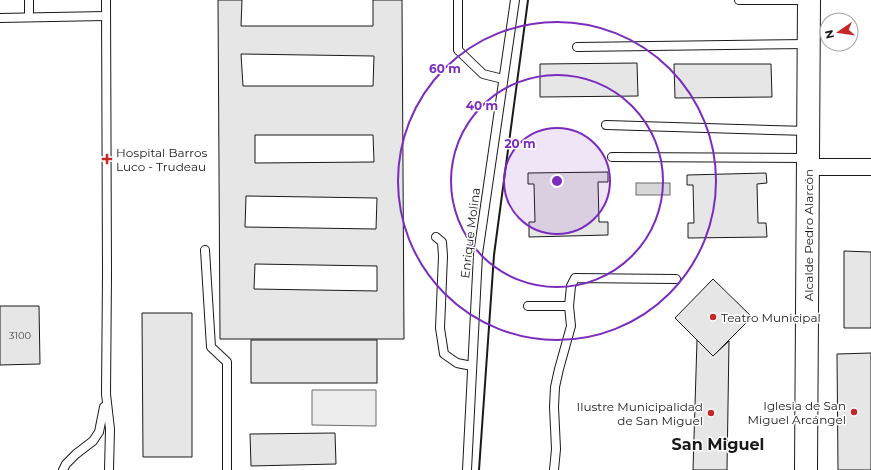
<svg xmlns="http://www.w3.org/2000/svg" width="871" height="470" font-family="Montserrat,sans-serif">
  <rect width="100%" height="100%" fill="#fff"/>
  <!-- built -->
  <path fill="#ededed" stroke="#6a6a6a" d="M312,390h64v36l-64,-1z"/>
  <!-- water -->
  <rect fill="#d7d7d7" stroke="#6a6a6a" x="636" y="183" width="34" height="12"/>
  <!-- building -->
  <g fill="#e6e6e6" stroke="#1a1a1a" fill-rule="evenodd">
    <path d="M218,0h24l-1,26h132v-26h29l2,339h-184zM241,54l133,2 -1,30h-130zM255,135h118l1,27 -119,1zM246,196l131,2 -1,31 -131,-2zM255,264l122,2v25l-123,-2z"/>
    <path d="M637,63l1,33 -98,1v-33z"/>
    <path d="M674,64h97l1,33 -97,1z"/>
    <path d="M608,172v10h-10l1,40h9v13l-79,2v-15h6l-1,-38h-6v-11z"/>
    <path d="M766,173l1,10 -10,1 1,39h8l1,14 -79,1v-15h6l-1,-38h-6v-10z"/>
    <path d="M844,251l27,1v76h-27z"/>
    <path d="M713,279l39,38 -39,39 -38,-38z"/>
    <path d="M0,306h39l1,58 -40,1z"/>
    <path d="M142,313h50v144h-49z"/>
    <rect x="251" y="340" width="126" height="43"/>
    <path d="M697,340l16,16 16,-15 -2,129h-34z"/>
    <path d="M871,353v117h-33l-1,-116z"/>
    <path d="M335,433l1,31 -85,2 -1,-32z"/>
  </g>
  <g fill="none" stroke-linecap="round" stroke-linejoin="round">
    <defs>
      <g id="lane">
        <path d="M106,0l1,274 -1,120 4,35 -1,41"/>
        <path d="M458,0v50l25,24 20,5"/>
        <path d="M739,0h69"/>
        <path d="M29,17v-17"/>
        <path d="M0,18l105,-2"/>
        <path d="M577,47l231,-3"/>
        <path d="M606,125l202,6"/>
        <path d="M612,157l196,1"/>
        <path d="M436,237l6,5 1,14 -3,72 4,26 13,9 15,3"/>
        <path d="M205,250l6,97 16,15v108"/>
        <path d="M528,306h41"/>
        <path d="M63,470l3,-6 10,-10 17,-13 6,-9 5,-25"/>
        <path d="M467,470l11,-216 37,-254"/>
        <path d="M554,470l2,-21 -2,-42 1,-20 4,-18 12,-43 -2,-20 2,-20 4,-8 101,1"/>
      </g>
      <path id="street" d="M808,167h63"/>
      <path id="secondary" d="M806,470l3,-470"/>
    </defs>
    <!-- lane casing -->
    <use href="#lane" stroke="#1a1a1a" stroke-width="10"/>
    <!-- street casing -->
    <use href="#street" stroke="#1a1a1a" stroke-width="18"/>
    <!-- secondary casing -->
    <use href="#secondary" stroke="#1a1a1a" stroke-width="24"/>
    <!-- lane -->
    <use href="#lane" stroke="#fff" stroke-width="8"/>
    <!-- street -->
    <use href="#street" stroke="#fff" stroke-width="16"/>
    <!-- secondary -->
    <use href="#secondary" stroke="#fff" stroke-width="22"/>
    <!-- wall -->
    <path stroke="#1a1a1a" stroke-width="2" d="M479,470l15,-215 34,-255"/>
  </g>
  <!-- distance rings -->
  <circle cx="557" cy="181" r="53" fill="#7b2cbf" fill-opacity=".12"/>
  <g fill="none" stroke="#7b2cbf" stroke-width="2">
    <circle cx="557" cy="181" r="53"/>
    <circle cx="557" cy="181" r="106"/>
    <circle cx="557" cy="181" r="159"/>
  </g>
  <!-- markers -->
  <g fill="#c62828" stroke="#fff" stroke-width="1.5">
    <path d="M105 153h4v4h4v4h-4v4h-4v-4h-4v-4h4z"/>
    <circle cx="713" cy="317" r="4"/>
    <circle cx="854" cy="412" r="4"/>
    <circle cx="711" cy="413" r="4"/>
  </g>
  <g text-anchor="middle" dominant-baseline="central" stroke-width="3" stroke-linejoin="round" paint-order="stroke">
    <!-- number labels -->
    <g font-size="10" fill="#4d4d4d">
      <text x="20" y="335">3100</text>
    </g>
    <!-- poi labels -->
    <g font-size="12" fill="#1a1a1a" stroke="#fff" text-anchor="start">
      <text x="116" y="152">Hospital Barros<tspan x="116" dy="14">Luco - Trudeau</tspan></text>
      <text x="721" y="317">Teatro Municipal</text>
      <text x="846" y="405" text-anchor="end">Iglesia de San<tspan x="846" dy="14">Miguel Arcángel</tspan></text>
      <text x="703" y="406" text-anchor="end">Ilustre Municipalidad<tspan x="703" dy="14">de San Miguel</tspan></text>
    </g>
    <!-- street labels -->
    <g font-size="12" fill="#1a1a1a" stroke="#fff">
      <text transform="translate(470 233) rotate(-83)">Enrique Molina</text>
      <text transform="translate(808 235) rotate(-90)">Alcalde Pedro Alarcón</text>
    </g>
    <!-- district labels -->
    <g font-size="16" font-weight="bold" fill="#1a1a1a" stroke="#fff">
      <text x="718" y="444">San Miguel</text>
    </g>
  </g>
  <circle cx="557" cy="181" r="6" fill="#7b2cbf" stroke="#fff" stroke-width="2"/>
  <g font-size="12" text-anchor="middle" font-weight="bold" fill="#7b2cbf" stroke="#fff" stroke-width="3" stroke-linejoin="round" paint-order="stroke">
    <text x="445" y="73">60 m</text>
    <text x="482" y="110">40 m</text>
    <text x="520" y="148">20 m</text>
  </g>
  <!-- north arrow -->
  <g transform="translate(839 32) rotate(257)"><circle r="19" fill="#ffffff" stroke="#a3a3a3"/>
  <path d="M0-3L7 15L0 10L-7 15Z" fill="#c62828"/>
  <text y="-6" font-size="11" font-weight="bold" text-anchor="middle" fill="#1a1a1a">N</text>
  </g>
</svg>
